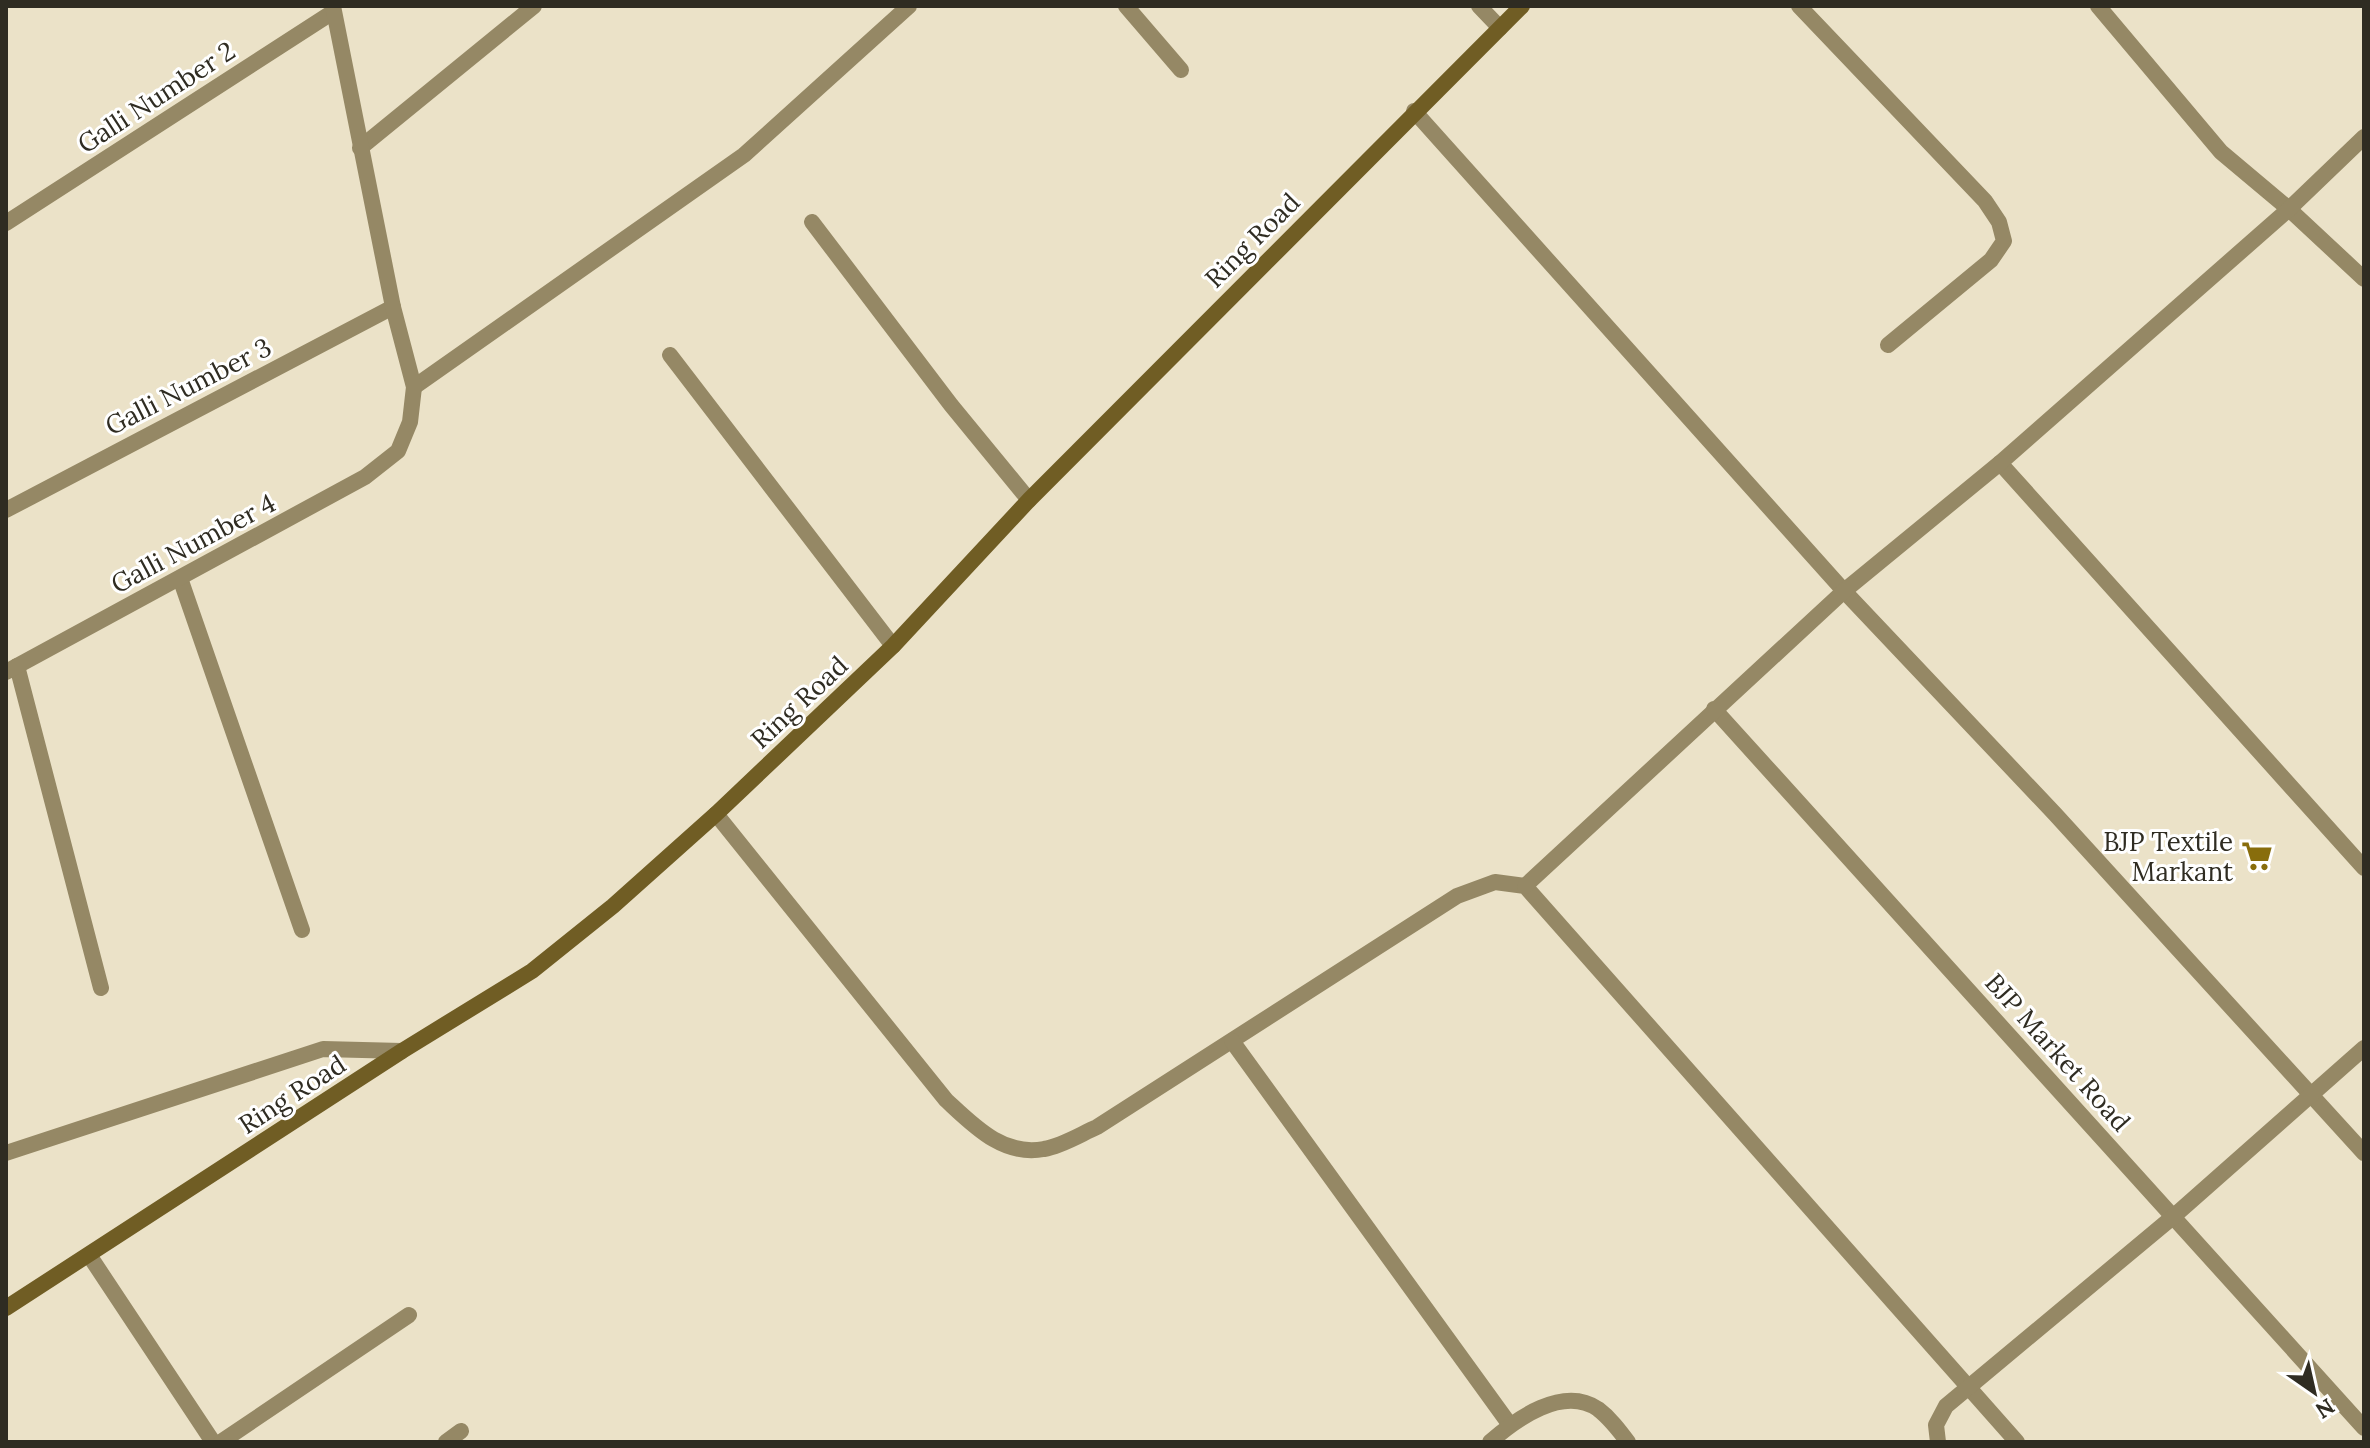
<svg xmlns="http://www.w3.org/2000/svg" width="2370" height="1448" font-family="Lora,serif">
  <rect width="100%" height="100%" fill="#ebe2c8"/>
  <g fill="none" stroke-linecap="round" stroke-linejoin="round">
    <!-- minor -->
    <g stroke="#958865" stroke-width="16">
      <path d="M1126,6l55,64"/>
      <path d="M1479,6l21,22"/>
      <path d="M1799,6l186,195 14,21 5,19 -13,19 -103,85"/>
      <path d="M2098,6l123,146 68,57 75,70"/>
      <path d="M1414,111l430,480 211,223 309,339"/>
      <path d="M360,148l174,-142"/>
      <path d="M812,222l139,183 78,95"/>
      <path d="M6,223l327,-211"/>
      <path d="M670,355l223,291"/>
      <path d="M414,387l330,-232 165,-149"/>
      <path d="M2000,463l364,405"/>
      <path d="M6,510l387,-203"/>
      <path d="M180,578l122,352"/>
      <path d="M17,666l84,322"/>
      <path d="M6,672l359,-195 33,-26 12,-29 4,-35 -21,-80 -60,-301"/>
      <path d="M1714,709l650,719"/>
      <path d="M716,814l230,286c27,25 57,57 98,49 18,-3 37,-15 53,-22l360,-231 38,-14 30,4 492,556"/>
      <path d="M1525,886l319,-295 156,-128 289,-254 75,-72"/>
      <path d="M1232,1041l278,384"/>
      <path d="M6,1153l317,-104 79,2"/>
      <path d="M89,1255l124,187"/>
      <path d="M221,1442l188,-127"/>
      <path d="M446,1442l15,-11"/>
      <path d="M1490,1442c26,-23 73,-57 108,-33 12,9 21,21 30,33"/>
      <path d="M1938,1442l-2,-17 10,-19 228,-190 190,-168"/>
    </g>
    <!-- secondary -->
    <path stroke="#705d24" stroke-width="16" d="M6,1308l396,-257 130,-80 81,-65 103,-92 177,-168 136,-146 493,-494"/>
  </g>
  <!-- icons -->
  <defs>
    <symbol id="supermarket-bare" viewBox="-9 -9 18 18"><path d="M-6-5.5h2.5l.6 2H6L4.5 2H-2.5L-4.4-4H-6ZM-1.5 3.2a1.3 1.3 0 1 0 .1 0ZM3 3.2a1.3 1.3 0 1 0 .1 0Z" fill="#886d0c" stroke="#fff" stroke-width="2.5" paint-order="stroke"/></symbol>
  </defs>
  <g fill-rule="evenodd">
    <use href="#supermarket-bare" x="2235" y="834" width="44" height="44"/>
  </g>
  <g text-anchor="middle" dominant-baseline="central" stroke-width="6" stroke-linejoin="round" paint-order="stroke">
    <!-- street labels -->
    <g font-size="26" fill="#2f2c22" stroke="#fff">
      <text transform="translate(156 97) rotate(-33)">Galli Number 2</text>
      <text transform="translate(1252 240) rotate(-45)">Ring Road</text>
      <text transform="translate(188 386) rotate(-27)">Galli Number 3</text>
      <text transform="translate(193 543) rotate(-28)">Galli Number 4</text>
      <text transform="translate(799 702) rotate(-43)">Ring Road</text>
      <text transform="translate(2058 1052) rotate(48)">BJP Market Road</text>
      <text transform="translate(292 1094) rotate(-33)">Ring Road</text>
    </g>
    <!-- poi labels -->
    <g font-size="26" fill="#2f2c22" stroke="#fff" text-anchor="end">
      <text x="2233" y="841">BJP Textile<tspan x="2233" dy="30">Markant</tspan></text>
    </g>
  </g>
  <!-- border -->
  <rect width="2370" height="1448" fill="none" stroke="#2f2c22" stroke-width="16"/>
  <!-- north arrow -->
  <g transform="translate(2314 1392) rotate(146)" stroke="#ffffff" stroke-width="6" paint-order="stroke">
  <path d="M0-6L14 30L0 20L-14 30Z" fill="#2f2c22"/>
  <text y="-12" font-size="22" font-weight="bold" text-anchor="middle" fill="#2f2c22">N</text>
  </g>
</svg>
